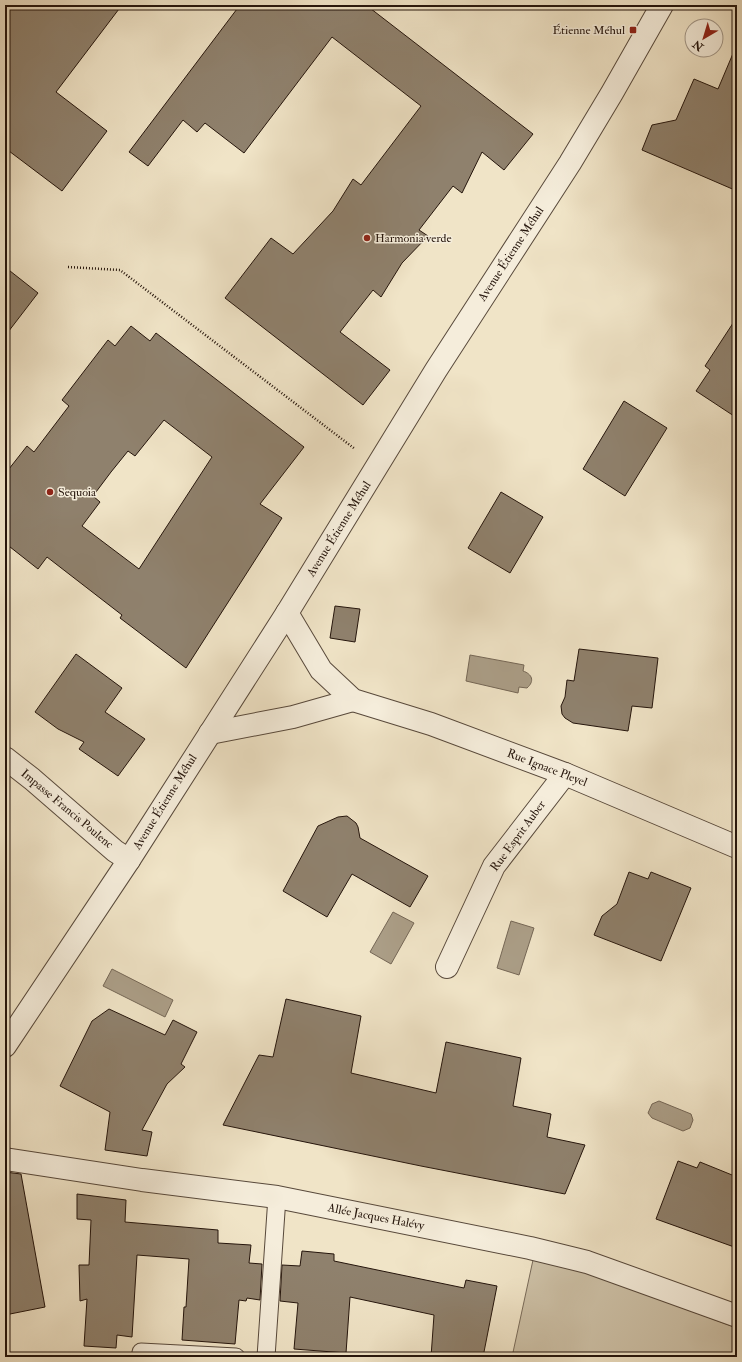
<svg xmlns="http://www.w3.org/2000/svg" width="742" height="1362" font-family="'IM FELL Double Pica',serif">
  <rect width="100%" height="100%" fill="#f0e4c7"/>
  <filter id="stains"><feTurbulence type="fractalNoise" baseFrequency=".005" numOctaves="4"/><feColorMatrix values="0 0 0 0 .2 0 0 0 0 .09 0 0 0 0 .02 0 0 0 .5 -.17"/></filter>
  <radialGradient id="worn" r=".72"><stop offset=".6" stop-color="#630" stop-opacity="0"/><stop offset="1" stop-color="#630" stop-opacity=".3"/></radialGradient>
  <!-- green -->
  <path fill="#cdc1a7" stroke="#796b5a" d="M533,1260l50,11 154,57v29h-225z"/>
  <!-- water -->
  <g fill="#ab9e87" stroke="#756756">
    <path d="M470,655l54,10 -1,6c9,3 12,10 4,17l-8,-1 -1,6 -52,-12z"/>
    <path d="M393,912l21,11 -23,41 -21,-12z"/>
    <path d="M511,921l23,7 -15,47 -22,-7z"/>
    <path d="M112,969l61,31 -8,17 -62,-31z"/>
    <path d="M659,1101l32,13 2,6 -3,8 -7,3 -31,-13 -4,-5 4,-9z"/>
  </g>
  <!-- building -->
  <g fill="#8f816d" stroke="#25150c" fill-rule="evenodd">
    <path d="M5,5h117l-66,87 51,39 -45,60 -57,-43z"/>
    <path d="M240,5h126l167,129 -29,36 -22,-18 -20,41 -9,-7 -34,44 9,6 -26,27 -21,34 -8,-7 -33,42 50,38 -27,35 -138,-107 46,-60 22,16 40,-43 20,-32 8,6 60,-79 -89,-69 -88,116 -39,-30 -8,9 -14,-12 -35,46 -19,-14z"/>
    <path d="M737,44v147l-95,-41 10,-25 24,-5 18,-41 24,10z"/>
    <path d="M5,267l33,26 -33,43z"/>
    <path d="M737,317v101l-41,-27 14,-21 -5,-4z"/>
    <path d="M131,326l19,15 6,-8 148,114 -44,57 22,14 -96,150 -66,-50 2,-3 -75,-58 -9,12 -33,-26v-69l22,-28 7,6 35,-46 -7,-6 46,-60 7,6zM164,420l48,37 -73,112 -57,-43 18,-24 -7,-6 18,-24 17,-21 7,5z"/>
    <path d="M624,401l43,27 -42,68 -42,-27z"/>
    <path d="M501,492l42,25 -33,56 -42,-25z"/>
    <path d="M335,606l25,3 -5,33 -25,-4z"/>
    <path d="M579,649l79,9 -6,50 -20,-2 -4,25 -55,-8 -8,-5 -3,-4 -1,-8 4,-9 2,-17 7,1z"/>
    <path d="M76,654l46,34 -17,24 40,27 -27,37 -39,-27 5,-7 -26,-13 -23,-17z"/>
    <path d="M347,816l9,7 2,4 2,11 68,38 -18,31 -58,-33 -25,43 -44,-26 35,-65 20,-9z"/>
    <path d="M629,872l19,7 3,-7 40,16 -30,73 -67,-26 8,-19 15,-12z"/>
    <path d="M286,999l75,17 -10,57 85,20 10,-51 75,16 -8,48 38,8 -4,23 38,8 -20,49 -144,-28 -198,-41 36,-70 14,2z"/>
    <path d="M109,1009l56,26 8,-15 24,12 -16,32 4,3 -18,17 -25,46 10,2 -5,24 -42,-6 5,-38 -50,-26 32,-65z"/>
    <path d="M678,1161l19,7 3,-6 37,15v71l-81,-29z"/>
    <path d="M5,1172l16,2 24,133 -40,8z"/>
    <path d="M77,1194l49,6 -1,22 93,8v13l33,2 -2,18 13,1 -2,36 -13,-2 -1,3 -7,-1 -4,44 -53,-4 2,-33h2l3,-48 -52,-4 -5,82 -15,-2 -1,13 -32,-2 3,-47 -7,2 -1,-36h10l2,-45 -14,-1z"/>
    <path d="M302,1251l32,3v7l130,27 2,-8 31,6 -14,71h-52l3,-42 -84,-18 -4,56 -52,-4 4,-46 -18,-2 2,-36 18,1z"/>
  </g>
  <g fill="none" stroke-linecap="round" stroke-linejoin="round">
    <defs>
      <g id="lane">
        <path d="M141,1352l95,5"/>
        <path d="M266,1357l11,-160"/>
      </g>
      <g id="street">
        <path d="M287,613l34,57 32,30 78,24 134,50 172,73"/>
        <path d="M210,733l83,-16 60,-17"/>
        <path d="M5,758l27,21 83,72 14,9"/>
        <path d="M447,967l47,-101 71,-92"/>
        <path d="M5,1046l124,-186 158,-247 149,-243 134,-207 42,-70 50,-88"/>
        <path d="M5,1159l137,21 135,17 253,51 57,14 150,54"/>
      </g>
    </defs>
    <!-- lane casing -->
    <use href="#lane" stroke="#58493b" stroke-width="19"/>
    <!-- street casing -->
    <use href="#street" stroke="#58493b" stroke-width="24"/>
    <!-- path -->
    <path stroke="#25150c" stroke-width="2.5" stroke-dasharray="1 2" stroke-linecap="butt" d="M68,267l52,3 235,179"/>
    <!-- lane -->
    <use href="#lane" stroke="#f5eddb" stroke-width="17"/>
    <!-- street -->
    <use href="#street" stroke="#f5eddb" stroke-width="22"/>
  </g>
  <!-- markers -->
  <g fill="#8f2418" stroke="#f5eddb" stroke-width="1.5">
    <rect x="629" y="26" width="8" height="8" rx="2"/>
    <circle cx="367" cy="238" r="4"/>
    <circle cx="50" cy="492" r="4"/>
  </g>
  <g text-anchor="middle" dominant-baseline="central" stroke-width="3" stroke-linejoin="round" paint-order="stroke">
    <!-- poi labels -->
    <g font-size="12" fill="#25150c" stroke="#f5eddb" text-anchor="start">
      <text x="625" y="30" text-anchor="end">Étienne Méhul</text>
      <text x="375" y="238">Harmonia verde</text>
      <text x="58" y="492">Sequoia</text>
    </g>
    <!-- street labels -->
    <g font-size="12" fill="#25150c" stroke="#f5eddb">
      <text transform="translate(511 254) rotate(-57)">Avenue Étienne Méhul</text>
      <text transform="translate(339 529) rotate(-58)">Avenue Étienne Méhul</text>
      <text transform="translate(547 768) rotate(21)">Rue Ignace Pleyel</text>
      <text transform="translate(165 802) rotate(-58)">Avenue Étienne Méhul</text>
      <text transform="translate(67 809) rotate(40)">Impasse Francis Poulenc</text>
      <text transform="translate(518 836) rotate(-54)">Rue Esprit Auber</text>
      <text transform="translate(376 1217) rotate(11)">Allée Jacques Halévy</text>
    </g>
  </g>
  <!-- margin -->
  <rect width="742" height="1362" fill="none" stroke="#f0e4c7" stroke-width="20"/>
  <rect x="6" y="6" width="730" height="1350" fill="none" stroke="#25150c" stroke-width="2"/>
  <rect x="10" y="10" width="722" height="1342" fill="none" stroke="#25150c"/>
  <!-- north arrow -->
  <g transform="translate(704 38) rotate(218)"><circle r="19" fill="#f5eddb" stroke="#a29788"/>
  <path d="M0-3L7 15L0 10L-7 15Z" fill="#8f2418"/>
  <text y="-6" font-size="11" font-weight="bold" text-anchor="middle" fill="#25150c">N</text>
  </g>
  <rect width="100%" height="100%" filter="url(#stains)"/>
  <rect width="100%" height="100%" fill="url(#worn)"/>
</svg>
